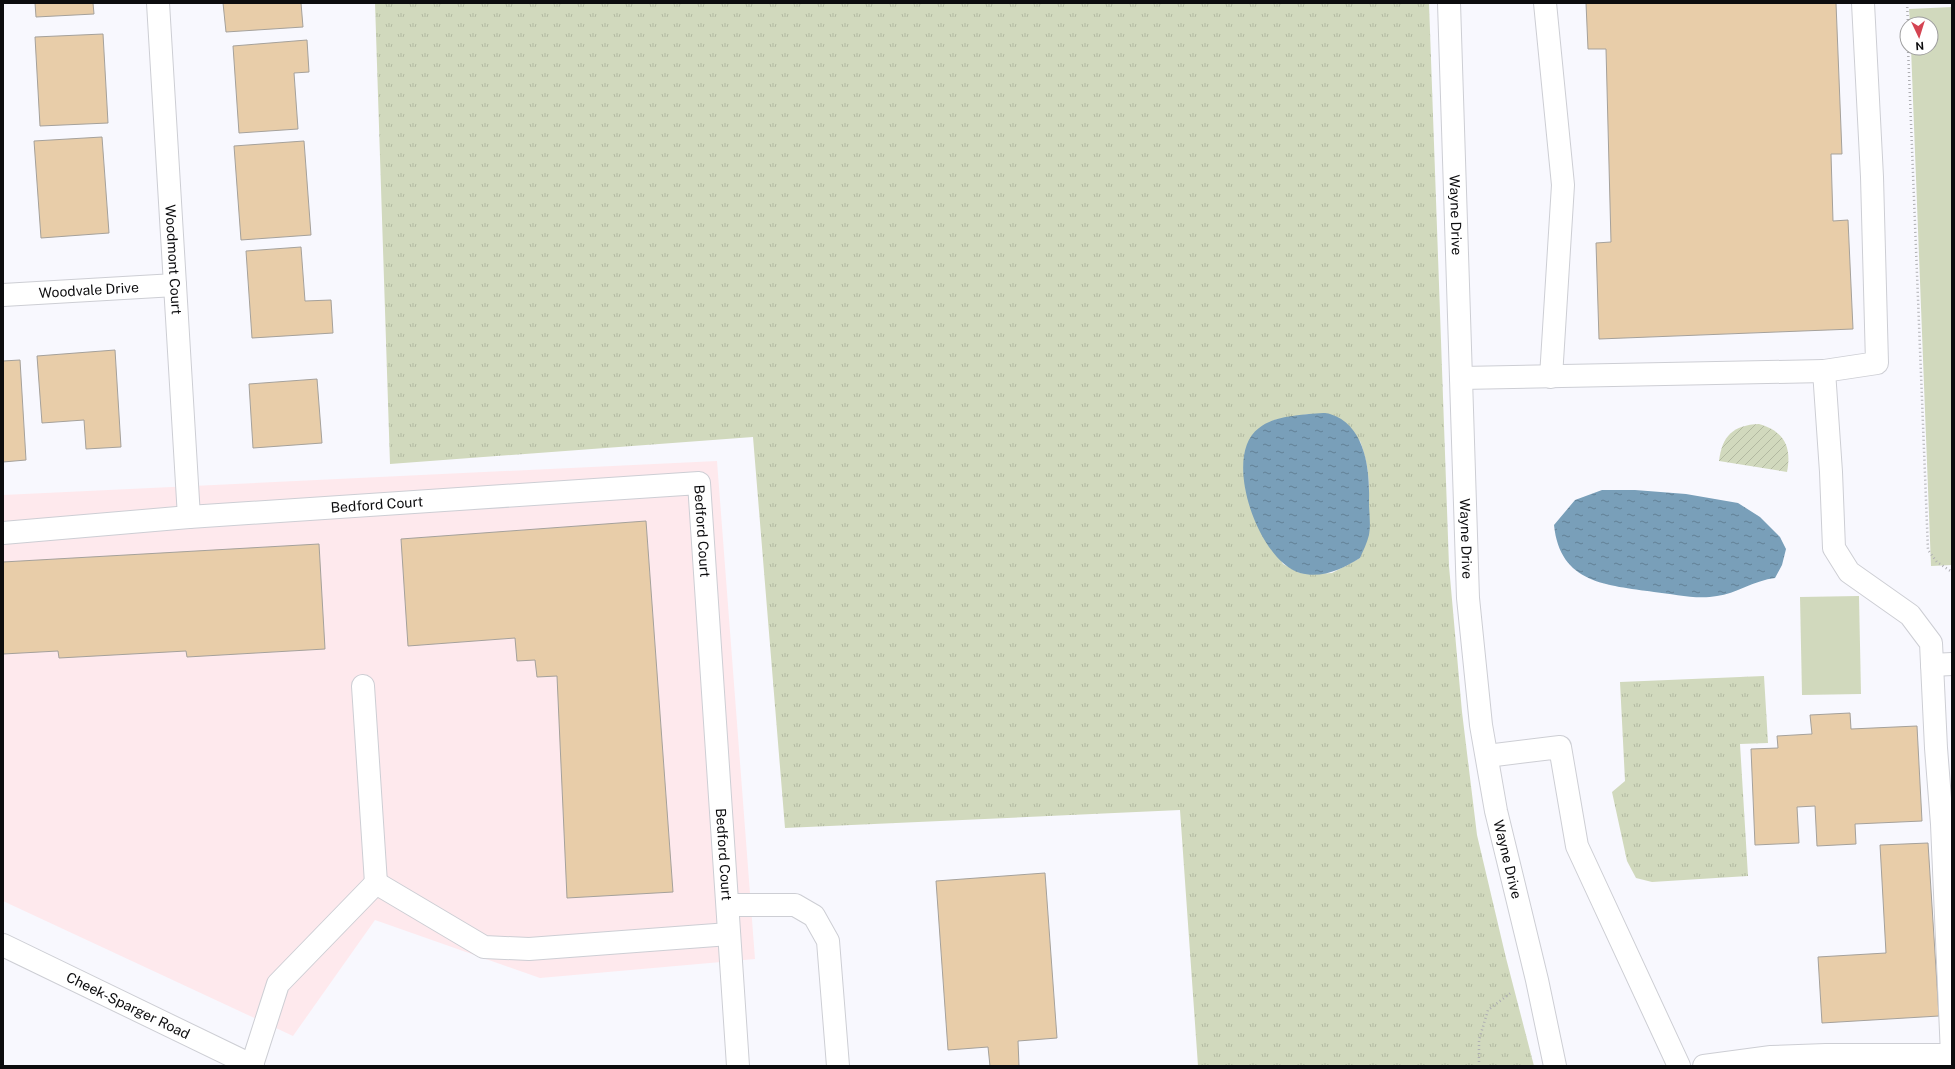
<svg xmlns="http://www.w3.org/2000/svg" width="1955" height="1069" font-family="'Public Sans',sans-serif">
  <defs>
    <pattern id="grass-tufts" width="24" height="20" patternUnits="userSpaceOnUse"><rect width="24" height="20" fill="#d1d9bd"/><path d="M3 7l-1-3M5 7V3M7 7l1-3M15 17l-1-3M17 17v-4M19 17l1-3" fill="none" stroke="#b2b9a1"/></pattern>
    <pattern id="garden-furrows" width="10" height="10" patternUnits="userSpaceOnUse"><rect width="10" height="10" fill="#d1d9bd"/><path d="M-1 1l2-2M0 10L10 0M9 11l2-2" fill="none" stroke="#b2b9a1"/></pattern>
    <pattern id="water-ripples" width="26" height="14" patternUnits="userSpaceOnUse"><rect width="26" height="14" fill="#799fb9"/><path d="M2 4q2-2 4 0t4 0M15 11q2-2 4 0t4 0" fill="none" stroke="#628095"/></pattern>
  </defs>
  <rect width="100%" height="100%" fill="#f8f8fe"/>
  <!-- commercial -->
  <path fill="#fee9ed" d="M717,461l38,498 -215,19 -165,-58 -82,116 -290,-135v-406z"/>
  <!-- grass -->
  <g fill="url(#grass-tufts)" fill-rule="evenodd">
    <path d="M375,3h1054l20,563 13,146 15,123 29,123 28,108h-336l-18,-256 -395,18 -32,-391 -363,27zM1309,414l51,27c16,43 7,73 0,117l-28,15 -15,1 -17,-1 -17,-9 -37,-72 -2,-23 2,-21 28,-28z"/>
    <path d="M1764,676l4,67 -28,1 8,132 -96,6 -16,-4 -9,-17 -15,-69 13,-11 -5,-99z"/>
  </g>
  <!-- park -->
  <g fill="#d1d9bd">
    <path d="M1952,7v558l-21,1 -20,-518h20v-24h-21l-1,-15z"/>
    <path d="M1859,596l2,98 -59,1 -2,-98z"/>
  </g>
  <!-- garden -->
  <path fill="url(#garden-furrows)" d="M1759,424c25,7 33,23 28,48l-68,-11c3,-25 14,-36 40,-37z"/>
  <!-- water -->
  <g fill="url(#water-ripples)">
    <path d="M1309,414c6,0 15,-2 21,0 36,11 40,57 39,88 0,11 2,22 0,33 -2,8 -6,16 -9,23 -18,11 -38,21 -60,15 -42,-12 -79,-118 -41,-145 14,-11 33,-12 50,-14z"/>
    <path d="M1602,490h33l51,4 52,9 22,14 20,20 6,12 -4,16 -7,13c-20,2 -40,16 -58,18 -20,4 -43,-2 -63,-4 -47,-7 -94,-8 -100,-67l21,-25z"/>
  </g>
  <!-- building -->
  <g fill="#e8cda9" stroke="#a5a19b">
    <path d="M35,3h58l1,11 -58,3z"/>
    <path d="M223,3h78l2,24 -77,5z"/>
    <path d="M1586,3h250l6,151h-11l2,67 15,-1 5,109 -254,10 -3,-96 15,-1 -5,-193h-18z"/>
    <path d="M103,34l5,89 -68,3 -5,-89z"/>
    <path d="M307,40l2,32 -15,1 4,56 -59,4 -6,-87z"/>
    <path d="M102,137l7,96 -68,5 -7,-97z"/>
    <path d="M304,141l7,94 -70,5 -7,-94z"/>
    <path d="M301,247l4,54 26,-1 2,33 -81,5 -6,-87z"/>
    <path d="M115,350l6,97 -35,2 -2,-29 -42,3 -5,-67z"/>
    <path d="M20,360l6,100 -23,2v-101z"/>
    <path d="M317,379l5,64 -69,5 -4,-64z"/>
    <path d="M646,521l27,371 -106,6 -10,-222 -20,1 -2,-17 -18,1 -2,-23 -107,8 -7,-107z"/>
    <path d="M319,544l6,105 -138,8 -1,-6 -127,7 -1,-7 -55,3v-92z"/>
    <path d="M1850,713l1,16 66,-3 5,95 -67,3 1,20 -39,2 -2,-40 -18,1 2,36 -44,2 -4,-96 27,-1 -1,-12 35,-2 -2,-19z"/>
    <path d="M1928,843l11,173 -117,7 -4,-66 68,-4 -6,-108z"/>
    <path d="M1045,873l12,165 -39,3 1,25h-29l-2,-19 -40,3 -12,-169z"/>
  </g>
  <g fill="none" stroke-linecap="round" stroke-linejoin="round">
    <defs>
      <g id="minor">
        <path id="s1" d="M158,3l31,514"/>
        <path id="s2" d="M1449,3l19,595 13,127 15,86 41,169 18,86"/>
        <path d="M1545,3l18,182 -12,192"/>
        <path id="s3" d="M3,295l172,-10"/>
        <path d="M1824,371l53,-8 -5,-186 -9,-174"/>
        <path d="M1461,378l363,-7 7,101 3,76 15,24 61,43 21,28 5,105 6,76 10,231h-126l-55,2 -67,9"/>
        <path id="s4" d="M3,533l186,-16 510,-34 39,583"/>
        <path d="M1932,665l20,-1"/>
        <path d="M363,686l13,197"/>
        <path d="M1487,756l73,-9 17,99 102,220"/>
        <path d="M728,905h67l19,11 14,25 10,125"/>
        <path d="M252,1065l26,-81 98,-101 108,64 45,2 200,-15"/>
      </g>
      <g id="major">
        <path id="s5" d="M3,945l250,121"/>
      </g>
    </defs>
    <!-- minor casing -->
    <use href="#minor" stroke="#cdced4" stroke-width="24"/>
    <!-- major casing -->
    <use href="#major" stroke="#cdced4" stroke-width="24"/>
    <!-- path -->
    <g stroke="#aeaeb2" stroke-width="2.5" stroke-dasharray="1 3" stroke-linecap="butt">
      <path d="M1907,3l1,21"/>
      <path d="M1908,48l20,502 9,12 15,10"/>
      <path d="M1479,1066v-26l9,-30 24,-18"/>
    </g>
    <!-- minor -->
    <use href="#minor" stroke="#fff" stroke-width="22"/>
    <!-- major -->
    <use href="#major" stroke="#fff" stroke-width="22"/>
  </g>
  <g text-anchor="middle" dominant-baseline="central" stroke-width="3.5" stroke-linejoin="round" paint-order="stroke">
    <!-- street labels -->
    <g font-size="14" fill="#0c0c0e" stroke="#fff">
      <text stroke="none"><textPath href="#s2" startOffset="212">Wayne Drive</textPath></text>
      <text stroke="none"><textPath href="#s1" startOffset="257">Woodmont Court</textPath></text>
      <text stroke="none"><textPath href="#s3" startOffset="86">Woodvale Drive</textPath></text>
      <text stroke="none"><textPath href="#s4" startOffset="375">Bedford Court</textPath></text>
      <text stroke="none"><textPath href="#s4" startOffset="746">Bedford Court</textPath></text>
      <text stroke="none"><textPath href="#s2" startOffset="536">Wayne Drive</textPath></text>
      <text stroke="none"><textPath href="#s4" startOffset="1070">Bedford Court</textPath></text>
      <text stroke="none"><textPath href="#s2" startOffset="860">Wayne Drive</textPath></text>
      <text stroke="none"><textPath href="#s5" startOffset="139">Cheek-Sparger Road</textPath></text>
    </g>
  </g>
  <!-- border -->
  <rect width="1955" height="1069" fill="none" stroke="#0c0c0e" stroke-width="8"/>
  <!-- north arrow -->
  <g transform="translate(1919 36) rotate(176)"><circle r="19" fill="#ffffff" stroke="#9e9e9f"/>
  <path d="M0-3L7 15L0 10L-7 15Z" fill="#d44452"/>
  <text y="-6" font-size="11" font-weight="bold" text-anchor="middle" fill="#0c0c0e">N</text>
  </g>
</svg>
